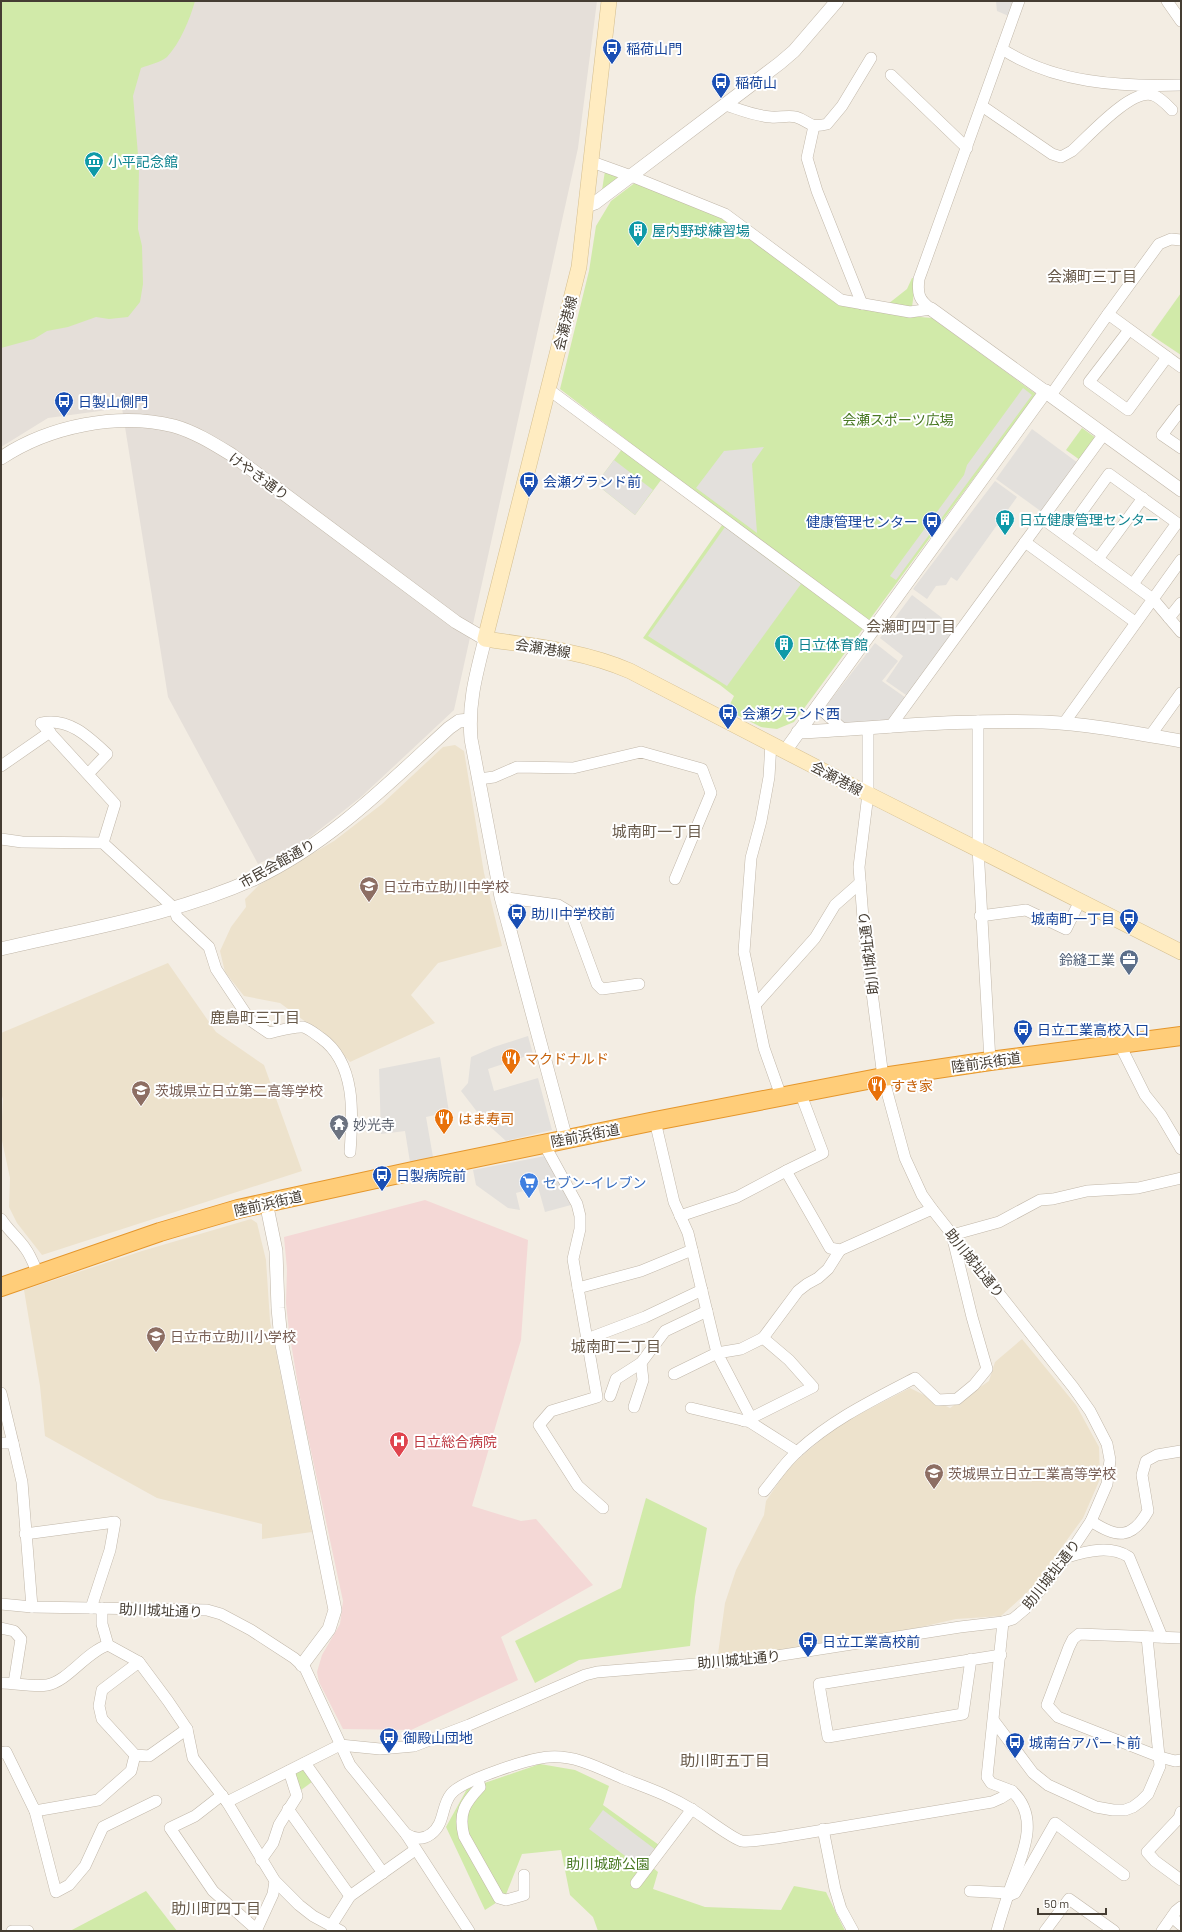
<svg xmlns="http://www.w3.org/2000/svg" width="1182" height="1932" font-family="Barlow,'Noto Sans JP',sans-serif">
  <rect width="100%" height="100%" fill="#f3ede3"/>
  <!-- industrial -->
  <path fill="#e5dfd9" d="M1,1h596l-19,147 -124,562 -93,87 -57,45 -46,22 -90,-167 -46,-289 -74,10 -47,29z"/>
  <!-- education -->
  <g fill="#ede2cc">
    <path d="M455,745l9,6 20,122 18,73 -64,17 -27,32 24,28 -85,39 -21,-23 -49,-36 -36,-7 -19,-24 -5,-21 11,-24 15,-20 -1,-8 14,-14 75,-44 48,-37 61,-57z"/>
    <path d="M168,963l48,69 48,33 38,106 -260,84 -25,-32 -8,-16 1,-29 -9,-42 2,-37 -2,-6v-60z"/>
    <path d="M251,1219l6,4 9,37 4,61 42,211 -50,7v-15l-105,-26 -112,-62 -5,-50 -16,-96 118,-39z"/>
    <path d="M1022,1339l54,66 23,42 1,32 -17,39 -51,70 -31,28 -45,3 -48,11 -129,21 -61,3 7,-51 11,-33 28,-55 2,-14 23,-34 49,-42 72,-37 40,20 39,-27 6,-19z"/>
  </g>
  <!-- medical -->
  <path fill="#f4d8d6" d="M425,1200l103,40 -7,100 -49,166 49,15 15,-2 57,66 -92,52 17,43 -107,50 -68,-1 -24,-47 -2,-10 5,-17 18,-31 3,-23 -41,-192 -13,-78 -3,-28 1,-34 -3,-32z"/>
  <!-- green -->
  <g fill="#d1eaa9">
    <path d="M1,1h194c-5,18 -15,42 -28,56 -6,5 -18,8 -26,11l-8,28 6,70 -1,63 4,17 1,38 -3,18 -12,15 -19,2 -13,-2 -28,10 -21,4 -13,8 -33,9z"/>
    <path d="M605,171l12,6v3l-13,10h-2z"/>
    <path d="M636,182l88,36 115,86 69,12 24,2 104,76 -242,328 -17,7 -16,-2 -34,-17 7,-14 -14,-11 -77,-47 84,-120 -60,-46 -32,43 -39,-31 32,-43 -68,-52 29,-118 7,-45 15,-25z"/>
    <path d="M912,278h4l-4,29 -24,-3 19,-15z"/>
    <path d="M1181,293v62l-30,-20z"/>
    <path d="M1082,428l14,10 -16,22 -14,-10z"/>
    <path d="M646,1498l61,30 -12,69 -5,49 -111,14 -44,23 -20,-42 106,-53z"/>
    <path d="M305,1764l11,15 -19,14 -6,-22z"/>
    <path d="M540,1764l35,6 34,16 -6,19 63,45 -14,17 6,5 -5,17 52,18 76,3 13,-24 32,6 19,39h-247l-5,-14 -23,-22 -9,-45 -39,4 -17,43 -20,13 -39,-83 21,-38z"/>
    <path d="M146,1891l31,40h-107z"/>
  </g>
  <!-- parking -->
  <g fill="#e3e0dc">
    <path d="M996,1h21l-6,16 -14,-6z"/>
    <path d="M1023,388l9,7 -136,185 -6,-4 74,-101 3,-10z"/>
    <path d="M1032,429l46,34 -36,49 -46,-33z"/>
    <path d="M764,447l-12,17 5,69 -61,-45 28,-37z"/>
    <path d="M614,460l39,30 -18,25 -39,-31z"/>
    <path d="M995,481l22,16 -60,84 -6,-4 -5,8 -10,1 -9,13 -14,-10z"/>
    <path d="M725,527l76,57 -74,102 -79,-50z"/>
    <path d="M912,595l46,35 -49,67 -23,-16 17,-25 -23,-18z"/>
    <path d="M875,643l23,18 -16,20 24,17 -18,24 -42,2 -20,-18z"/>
    <path d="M528,1036l5,18 -45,15 6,22 44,-13 14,52 -46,11 -21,-19 -24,-31 7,-8 3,-26 23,-10z"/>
    <path d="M440,1057l9,55 -23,5 7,40 -23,5 -5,-31 -24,3 -2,-65z"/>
    <path d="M545,1156l26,49 -26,7 -7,-25 -22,6 4,17 -12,-2 -32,-23 -3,-15z"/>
    <path d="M603,1810l53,40 -16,17 -51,-38z"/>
  </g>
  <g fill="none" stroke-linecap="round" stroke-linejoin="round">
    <defs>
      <g id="minor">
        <path d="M1167,1l14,20"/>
        <path d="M1002,49c52,34 118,38 179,36"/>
        <path d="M891,75l76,73"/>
        <path d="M726,105c15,5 29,11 45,12 8,1 17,-2 25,0 14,4 12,12 31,7l15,-18 29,-48"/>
        <path d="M982,106l70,48 9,3 11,-6c16,-14 59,-63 81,-56 8,3 14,10 19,15"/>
        <path d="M814,126l-7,32 10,33 45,113"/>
        <path d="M592,162l39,14 94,38 116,86 69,12 21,-3"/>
        <path d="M931,309c-12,-9 -14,-15 -12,-30l100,-278"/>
        <path d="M1108,314l51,-70 12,-5 10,1"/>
        <path d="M1129,330l-40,52 39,28 39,-53"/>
        <path d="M548,389l324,240"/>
        <path d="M1051,395l57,-81 73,53"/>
        <path d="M1181,410l-19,25 19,13"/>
        <path d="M1043,519l110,80 -89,124"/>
        <path d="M1065,535l44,-61 68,49 -44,61"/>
        <path d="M1025,542l110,80"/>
        <path d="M1098,559l45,-61"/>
        <path d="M1181,560l-28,39 28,33"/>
        <path d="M1169,618l12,-15"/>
        <path d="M817,706l27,24"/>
        <path d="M978,721v127l12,213"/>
        <path d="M890,727l214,-293"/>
        <path d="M1150,736l31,-43"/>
        <path d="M771,743l-2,34 -8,44 -10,37 -7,94 20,96 17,48"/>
        <path d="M1,766l49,-34"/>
        <path d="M88,774l19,-20c-19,-18 -39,-37 -66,-31l74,81 -12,39"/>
        <path d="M479,779l15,-2 23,-10 56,1 68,-16 61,17 9,24 -36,86"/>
        <path d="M1,839l21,3 81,1 71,65 3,9 32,30 7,22 34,51 19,13c10,-2 24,-7 34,-6 7,2 12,7 18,11 35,25 32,76 29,114"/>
        <path d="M501,897l57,8 10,6 5,8 24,65 5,5 37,-5"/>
        <path d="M980,916l46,-6 40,19 14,-28"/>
        <path d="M756,1004l59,-66 20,-33 25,-22"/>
        <path d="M1119,1043l26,52 16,20 20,34"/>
        <path d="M800,1092l23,61 -37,18 44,77 10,2 92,-41"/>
        <path d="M655,1121l19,81 14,31 29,120 -43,21"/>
        <path d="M544,1144l33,60 3,12v13l-7,30 24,138 -46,14 -12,14 39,61 25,22"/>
        <path d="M680,1216l57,-19 49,-26"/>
        <path d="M1,1219c7,11 17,19 24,29 6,8 9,17 13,26"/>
        <path d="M578,1288l63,-17 51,-21"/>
        <path d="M763,1338l35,-47 9,-7 11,-6 10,-9 12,-19"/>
        <path d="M587,1339l58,-22 57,-27"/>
        <path d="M1,1393l12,50"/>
        <path d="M610,1396l6,-17 25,-16 24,-32 42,-20"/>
        <path d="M634,1407l9,-27 -2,-17"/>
        <path d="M691,1408l59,14 47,30"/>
        <path d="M744,1421l7,-3 62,-31 -24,-27 -26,-22 -22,11 -24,4 34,65"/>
        <path d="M1,1443h12l9,39 10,125"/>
        <path d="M764,1491c11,-13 21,-29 34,-40 35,-32 75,-51 117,-73l23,22 19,-1 17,-14 13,-16 -15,-52 -20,-82 47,-13 41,-22 13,-1 34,-8 51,-3 43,-10"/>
        <path d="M1091,1521c25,17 41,19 57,-10l-6,-36 4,-14 11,-6 24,-4"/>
        <path d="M25,1534l90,-12 -5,28 -19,58"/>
        <path d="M1067,1557c20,-6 44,-12 62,0l33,80"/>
        <path d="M1,1604l31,3 175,3 14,4 30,16 43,28 11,10 45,97 56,69c8,5 17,6 25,0 14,-10 10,-28 20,-40 11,-14 80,-36 98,-37 27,-2 50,11 73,21 26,10 47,17 71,32 10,6 41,30 49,31 11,1 23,-2 34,-3l216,-36 9,-4 11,-7 -21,-8 -4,-6 16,-155"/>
        <path d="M102,1608v16l6,21 31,17 29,39 19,28 6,29 34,44 48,79 24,24 14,11 28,15"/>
        <path d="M1,1628l13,3 7,8 -7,44"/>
        <path d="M1181,1638l-102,-4 -6,5 -4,8 -22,58 11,12 102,40 15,4 6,-1"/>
        <path d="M971,1659l-8,55 -135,23 -9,-53 182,-29"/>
        <path d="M139,1662l-37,28 -3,16 3,13 33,36 14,1 38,-27"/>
        <path d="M1,1683c13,0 33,4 46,2 20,-3 39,-33 61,-40"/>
        <path d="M994,1721l39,52 15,12 48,22 17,3h12l8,-3 8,-6 7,-7 12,-28 -13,-129"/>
        <path d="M340,1745l40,4 34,-3 55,-21 116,-50 12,-3 160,-13 203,-32 43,-5 10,-3 12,-10 42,-52 24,-36 16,-37 3,-24 -3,-16 -17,-33 -17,-24 -141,-178 -10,-14 -17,-37 -22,-81 -19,-146 -5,-64 9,-73v-66"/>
        <path d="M1,1753l5,-1 29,59 63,-11 33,-29 4,-16"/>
        <path d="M305,1763l78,110"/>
        <path d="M478,1779l2,8c-15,16 -22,26 -16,49l35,62 7,2 18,-5v-20"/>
        <path d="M222,1795l-27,21 -25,12 43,63 44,39"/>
        <path d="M227,1802l113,-57"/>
        <path d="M288,1809l62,87"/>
        <path d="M35,1811l21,81 13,-7 16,-19 18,-39 53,-26"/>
        <path d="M1181,1812l-2,6 -32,34 8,9 26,19"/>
        <path d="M823,1829l12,60 6,20 12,22"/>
        <path d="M406,1834l63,97"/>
        <path d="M261,1860l12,-17 6,-18 18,-29 -8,-25"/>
        <path d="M636,1883l56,-74"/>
        <path d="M970,1891l39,2"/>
        <path d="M1008,1896l7,-3 40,-70 69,52"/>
        <path d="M1172,1917l9,8"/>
        <path d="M331,1926l19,-30 65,-46"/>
        <path d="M12,1931h16"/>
        <path d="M256,1931l17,-37 2,-13"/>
        <path d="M997,1931c4,-15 9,-30 14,-45 11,-31 30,-68 1,-95"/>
        <path d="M1045,1931l24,-32 45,32"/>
        <path d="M1162,1931l14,-20 5,-4"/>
      </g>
      <g id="tertiary">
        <path d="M587,206l8,-3 185,-140 14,-12 43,-50"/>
        <path d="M931,309l250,181"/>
        <path d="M1,458c48,-32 117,-46 173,-32 21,6 40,18 58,29l224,167 29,17c-9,36 -17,63 -14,100l30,158 65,242"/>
        <path d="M798,732c81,-4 163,-13 245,-10 46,2 92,11 138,19"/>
        <path d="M785,751l261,-360"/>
        <path d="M1,949c84,-20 173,-34 253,-70 75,-35 135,-96 195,-151l10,-7 11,-1"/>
        <path d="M266,1202l10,49 2,57 3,32 54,270 -6,19 -27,36"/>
      </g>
      <path id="secondary" d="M609,1l-30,266 -94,372c49,7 99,12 145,32l238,123 313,158"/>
      <path id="trunk" d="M1,1287l159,-55 78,-23 184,-40 233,-48 228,-44 107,-16 191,-25"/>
    </defs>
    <!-- minor casing -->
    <use href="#minor" stroke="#c1b7a9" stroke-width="12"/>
    <!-- tertiary casing -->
    <use href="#tertiary" stroke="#c1b7a9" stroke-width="14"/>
    <!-- secondary casing -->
    <use href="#secondary" stroke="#d5bf90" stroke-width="16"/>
    <!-- trunk casing -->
    <use href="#trunk" stroke="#e5962b" stroke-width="20"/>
    <!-- minor -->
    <use href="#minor" stroke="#fff" stroke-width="11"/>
    <!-- tertiary -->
    <use href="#tertiary" stroke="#fff" stroke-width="13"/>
    <!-- secondary -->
    <use href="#secondary" stroke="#ffecc1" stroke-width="15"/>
    <!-- trunk -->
    <use href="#trunk" stroke="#ffcd79" stroke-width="18"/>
  </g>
  <!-- icons -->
  <defs>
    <symbol id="bus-pin" viewBox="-11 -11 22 30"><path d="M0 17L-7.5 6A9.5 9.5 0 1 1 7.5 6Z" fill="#1a4fb4" stroke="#fff"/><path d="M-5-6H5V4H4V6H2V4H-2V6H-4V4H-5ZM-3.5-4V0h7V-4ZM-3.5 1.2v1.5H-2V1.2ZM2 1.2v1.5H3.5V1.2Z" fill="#fff"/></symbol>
    <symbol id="museum-pin" viewBox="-11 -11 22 30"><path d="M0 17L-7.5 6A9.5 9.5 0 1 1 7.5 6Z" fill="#0f9aa8" stroke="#fff"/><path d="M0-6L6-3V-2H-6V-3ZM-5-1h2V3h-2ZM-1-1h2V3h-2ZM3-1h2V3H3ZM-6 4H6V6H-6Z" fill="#fff"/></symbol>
    <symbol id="building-pin" viewBox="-11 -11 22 30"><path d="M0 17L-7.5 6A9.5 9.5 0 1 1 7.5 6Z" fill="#0f9aa8" stroke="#fff"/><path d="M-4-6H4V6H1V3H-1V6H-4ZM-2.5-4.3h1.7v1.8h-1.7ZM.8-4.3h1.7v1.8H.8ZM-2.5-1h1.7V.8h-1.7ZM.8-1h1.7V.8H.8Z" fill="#fff"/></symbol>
    <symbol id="school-pin" viewBox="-11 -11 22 30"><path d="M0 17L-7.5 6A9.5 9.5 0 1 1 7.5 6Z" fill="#8d6e63" stroke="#fff"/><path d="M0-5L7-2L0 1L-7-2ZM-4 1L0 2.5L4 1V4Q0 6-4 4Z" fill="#fff"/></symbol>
    <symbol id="office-pin" viewBox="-11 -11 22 30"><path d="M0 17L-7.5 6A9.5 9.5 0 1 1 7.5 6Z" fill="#5c6f8a" stroke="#fff"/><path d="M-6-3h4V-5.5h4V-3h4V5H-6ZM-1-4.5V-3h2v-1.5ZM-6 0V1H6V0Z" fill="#fff"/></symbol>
    <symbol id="restaurant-pin" viewBox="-11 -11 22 30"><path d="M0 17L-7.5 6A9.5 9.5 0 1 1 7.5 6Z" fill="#e8710a" stroke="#fff"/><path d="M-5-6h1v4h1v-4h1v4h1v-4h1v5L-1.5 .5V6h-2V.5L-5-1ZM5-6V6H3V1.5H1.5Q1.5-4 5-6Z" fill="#fff"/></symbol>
    <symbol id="temple-pin" viewBox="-11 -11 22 30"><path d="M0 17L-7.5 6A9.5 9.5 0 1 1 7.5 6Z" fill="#6b7280" stroke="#fff"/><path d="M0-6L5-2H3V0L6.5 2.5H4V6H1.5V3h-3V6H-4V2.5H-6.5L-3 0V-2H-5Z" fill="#fff"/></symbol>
    <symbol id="supermarket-pin" viewBox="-11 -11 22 30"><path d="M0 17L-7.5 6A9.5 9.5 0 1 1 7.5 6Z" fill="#3f7fe0" stroke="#fff"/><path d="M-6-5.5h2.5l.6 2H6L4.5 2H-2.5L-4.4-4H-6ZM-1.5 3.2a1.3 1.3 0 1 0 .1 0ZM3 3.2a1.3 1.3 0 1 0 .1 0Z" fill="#fff"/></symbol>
    <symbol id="hospital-pin" viewBox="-11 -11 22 30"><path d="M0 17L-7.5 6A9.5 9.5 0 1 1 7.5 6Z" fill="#e0444e" stroke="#fff"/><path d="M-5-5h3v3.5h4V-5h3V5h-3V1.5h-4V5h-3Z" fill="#fff"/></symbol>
  </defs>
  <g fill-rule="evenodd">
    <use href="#bus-pin" x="601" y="37" width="22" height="30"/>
    <use href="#bus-pin" x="710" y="71" width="22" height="30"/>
    <use href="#museum-pin" x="83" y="150" width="22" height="30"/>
    <use href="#building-pin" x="627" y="219" width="22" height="30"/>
    <use href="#bus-pin" x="53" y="390" width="22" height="30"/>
    <use href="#bus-pin" x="518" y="470" width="22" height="30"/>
    <use href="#building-pin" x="994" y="508" width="22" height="30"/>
    <use href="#bus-pin" x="921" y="510" width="22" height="30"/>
    <use href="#building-pin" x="773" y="633" width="22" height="30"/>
    <use href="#bus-pin" x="717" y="702" width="22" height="30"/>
    <use href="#school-pin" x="358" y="875" width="22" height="30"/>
    <use href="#bus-pin" x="506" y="902" width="22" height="30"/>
    <use href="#bus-pin" x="1118" y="907" width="22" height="30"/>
    <use href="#office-pin" x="1118" y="948" width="22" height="30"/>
    <use href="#bus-pin" x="1012" y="1018" width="22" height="30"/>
    <use href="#restaurant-pin" x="500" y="1047" width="22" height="30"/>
    <use href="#restaurant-pin" x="866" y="1074" width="22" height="30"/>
    <use href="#school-pin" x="130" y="1079" width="22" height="30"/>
    <use href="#restaurant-pin" x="433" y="1107" width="22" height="30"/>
    <use href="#temple-pin" x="328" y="1113" width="22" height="30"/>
    <use href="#bus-pin" x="371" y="1164" width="22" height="30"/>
    <use href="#supermarket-pin" x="518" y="1171" width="22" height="30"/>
    <use href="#school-pin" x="145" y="1325" width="22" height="30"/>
    <use href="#hospital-pin" x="388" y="1430" width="22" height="30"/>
    <use href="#school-pin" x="923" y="1462" width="22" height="30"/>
    <use href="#bus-pin" x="797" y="1630" width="22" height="30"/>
    <use href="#bus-pin" x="378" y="1726" width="22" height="30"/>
    <use href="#bus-pin" x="1004" y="1731" width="22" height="30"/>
  </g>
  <g text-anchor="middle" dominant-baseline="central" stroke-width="4" stroke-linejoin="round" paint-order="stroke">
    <!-- transit labels -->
    <g font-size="14" fill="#164399" stroke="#fff" text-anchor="start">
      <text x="626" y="48">稲荷山門</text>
      <text x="735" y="82">稲荷山</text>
      <text x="78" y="401">日製山側門</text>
      <text x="543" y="481">会瀬グランド前</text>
      <text x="918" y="521" text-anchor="end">健康管理センター</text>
      <text x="742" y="713">会瀬グランド西</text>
      <text x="531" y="913">助川中学校前</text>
      <text x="1115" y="918" text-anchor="end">城南町一丁目</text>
      <text x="1037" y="1029">日立工業高校入口</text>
      <text x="396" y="1175">日製病院前</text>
      <text x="822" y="1641">日立工業高校前</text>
      <text x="403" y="1737">御殿山団地</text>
      <text x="1029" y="1742">城南台アパート前</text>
    </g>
    <!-- culture labels -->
    <g font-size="14" fill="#0d838f" stroke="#fff" text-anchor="start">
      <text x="108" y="161">小平記念館</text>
      <text x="652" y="230">屋内野球練習場</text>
      <text x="1019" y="519">日立健康管理センター</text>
      <text x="798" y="644">日立体育館</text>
    </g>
    <!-- street labels -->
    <g font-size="14" fill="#453d33" stroke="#fff">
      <text transform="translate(565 323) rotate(-76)">会瀬港線</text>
      <text transform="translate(259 476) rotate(36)">けやき通り</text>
      <text transform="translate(543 648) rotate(9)">会瀬港線</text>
      <text transform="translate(837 778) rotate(28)">会瀬港線</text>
      <text transform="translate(277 863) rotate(-29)">市民会館通り</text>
      <text transform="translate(868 953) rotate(-97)">助川城址通り</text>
      <text transform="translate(986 1062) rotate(-8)">陸前浜街道</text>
      <text transform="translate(585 1135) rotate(-11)">陸前浜街道</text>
      <text transform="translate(268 1203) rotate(-13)">陸前浜街道</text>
      <text transform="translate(975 1263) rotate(51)">助川城址通り</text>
      <text transform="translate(1051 1574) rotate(-52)">助川城址通り</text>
      <text transform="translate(161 1610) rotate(2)">助川城址通り</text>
      <text transform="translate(739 1659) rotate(-5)">助川城址通り</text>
    </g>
    <!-- park labels -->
    <g font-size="14" fill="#497924" stroke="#fff">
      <text x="898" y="419">会瀬スポーツ広場</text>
      <text x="608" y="1863">助川城跡公園</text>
    </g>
    <!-- education labels -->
    <g font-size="14" fill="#785e54" stroke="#fff" text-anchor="start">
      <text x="383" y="886">日立市立助川中学校</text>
      <text x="155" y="1090">茨城県立日立第二高等学校</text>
      <text x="170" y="1336">日立市立助川小学校</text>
      <text x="948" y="1473">茨城県立日立工業高等学校</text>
    </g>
    <!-- service labels -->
    <g font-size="14" fill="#4e5e75" stroke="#fff" text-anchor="end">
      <text x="1115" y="959">鈴縫工業</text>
    </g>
    <!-- food labels -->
    <g font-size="14" fill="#c56008" stroke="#fff" text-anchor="start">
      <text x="525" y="1058">マクドナルド</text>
      <text x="891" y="1085">すき家</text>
      <text x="458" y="1118">はま寿司</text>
    </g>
    <!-- worship labels -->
    <g font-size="14" fill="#5b616d" stroke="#fff" text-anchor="start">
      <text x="353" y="1124">妙光寺</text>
    </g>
    <!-- shop labels -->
    <g font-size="14" fill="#366cbe" stroke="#fff" text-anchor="start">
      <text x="543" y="1182">セブン-イレブン</text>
    </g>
    <!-- health labels -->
    <g font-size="14" fill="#be3a42" stroke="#fff" text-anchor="start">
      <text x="413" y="1441">日立総合病院</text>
    </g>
    <!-- neighbourhood labels -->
    <g font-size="15" fill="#685a4a" stroke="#fff">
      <text x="1092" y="276">会瀬町三丁目</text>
      <text x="911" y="626">会瀬町四丁目</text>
      <text x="657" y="831">城南町一丁目</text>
      <text x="255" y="1017">鹿島町三丁目</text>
      <text x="616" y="1346">城南町二丁目</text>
      <text x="725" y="1760">助川町五丁目</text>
      <text x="216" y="1908">助川町四丁目</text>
    </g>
  </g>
  <!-- border -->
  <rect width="1182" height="1932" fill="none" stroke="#453d33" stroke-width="4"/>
  <!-- scale -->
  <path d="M1038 1908v6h68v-6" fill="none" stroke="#453d33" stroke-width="2"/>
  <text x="1044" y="1908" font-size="12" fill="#453d33" stroke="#ffffff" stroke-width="3" paint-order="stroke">50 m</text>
</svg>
